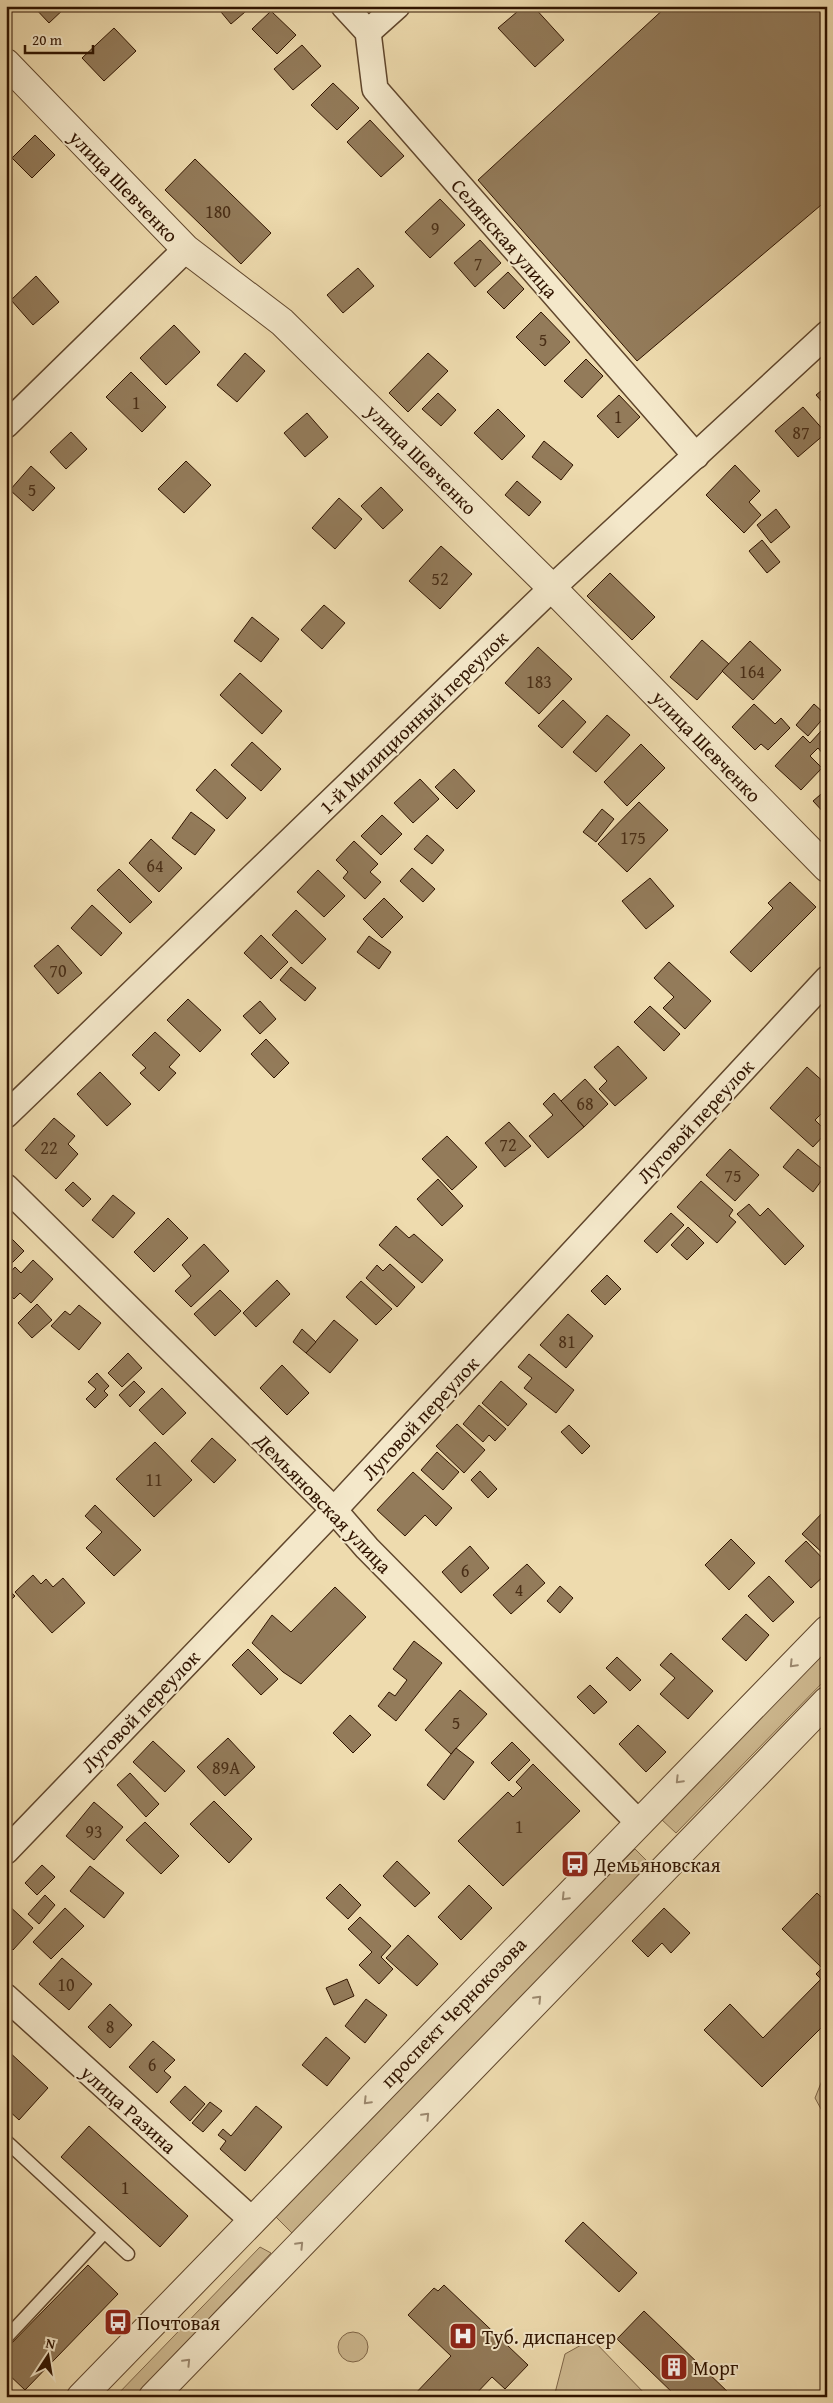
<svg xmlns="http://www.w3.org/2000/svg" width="833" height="2403" font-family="'Gentium Book Plus',serif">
  <rect width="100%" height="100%" fill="#eedbae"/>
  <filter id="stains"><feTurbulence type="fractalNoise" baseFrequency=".004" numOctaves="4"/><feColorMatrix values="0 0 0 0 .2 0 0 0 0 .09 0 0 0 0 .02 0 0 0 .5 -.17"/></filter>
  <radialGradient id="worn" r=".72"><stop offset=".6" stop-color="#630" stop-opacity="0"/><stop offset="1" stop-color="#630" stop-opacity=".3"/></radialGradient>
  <!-- green -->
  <g fill="#ceb990" stroke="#7f6648">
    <path d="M827,1647v31l-151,155 -15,-14z"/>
    <path d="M635,1849l20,20 -363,364 -20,-20z"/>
    <path d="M827,2077v43l-12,-22 8,-20z"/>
    <path d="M260,2247l11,6 -137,144h-19z"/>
    <circle cx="353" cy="2347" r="15"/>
    <path d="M592,2339l56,58h-94l11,-43z"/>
  </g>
  <!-- building -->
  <g fill="#937b5a" stroke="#301400">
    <path d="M33,6h34l-18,17z"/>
    <path d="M216,6h36l-21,18z"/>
    <path d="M524,6h9l31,34 -29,27 -37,-39z"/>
    <path d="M667,6h160v194l-190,161 -159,-181z"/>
    <path d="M271,11l25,24 -19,19 -25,-25z"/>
    <path d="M114,28l22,23 -32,30 -22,-23z"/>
    <path d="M302,45l19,21 -28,24 -19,-21z"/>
    <path d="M333,83l26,25 -22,22 -26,-25z"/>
    <path d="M370,120l34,36 -23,21 -34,-35z"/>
    <path d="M35,135l20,20 -23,23 -20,-20z"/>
    <path d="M195,159l76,74 -30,31 -76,-74z"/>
    <path d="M440,199l25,26 -35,33 -25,-26z"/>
    <path d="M480,240l21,23 -26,24 -21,-24z"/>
    <path d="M358,268l16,18 -31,27 -16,-18z"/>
    <path d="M508,272l16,17 -20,20 -17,-17z"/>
    <path d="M36,276l23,26 -26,23 -22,-25z"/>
    <path d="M541,312l29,30 -25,24 -29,-29z"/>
    <path d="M174,325l26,27 -34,33 -26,-27z"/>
    <path d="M245,353l20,18 -28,31 -20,-17z"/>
    <path d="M428,353l20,18 -40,41 -19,-19z"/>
    <path d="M586,359l17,17 -21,22 -18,-17z"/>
    <path d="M131,372l35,35 -24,25 -36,-35z"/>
    <path d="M827,386v21l-11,-12z"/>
    <path d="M438,393l18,17 -15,16 -19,-17z"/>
    <path d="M619,395l21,22 -22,21 -21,-22z"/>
    <path d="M803,407l23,26 -28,24 -23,-26z"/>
    <path d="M498,409l27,27 -23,24 -28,-27z"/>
    <path d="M307,413l21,24 -23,20 -21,-24z"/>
    <path d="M71,432l16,17 -21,20 -16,-17z"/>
    <path d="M544,441l29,24 -12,15 -29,-23z"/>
    <path d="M186,461l25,24 -27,28 -26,-24z"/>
    <path d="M735,465l25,26 -11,11 12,13 -17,18 -38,-38z"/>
    <path d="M31,466l24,22 -22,23 -23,-21z"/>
    <path d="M517,481l24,21 -12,14 -24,-21z"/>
    <path d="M381,487l22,23 -20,19 -22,-23z"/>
    <path d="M339,498l23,21 -27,30 -23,-21z"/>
    <path d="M776,509l14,18 -19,16 -14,-18z"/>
    <path d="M762,540l18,22 -13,11 -18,-22z"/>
    <path d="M441,546l31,28 -32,35 -31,-28z"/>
    <path d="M610,573l45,44 -23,23 -45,-44z"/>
    <path d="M324,605l21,18 -23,26 -21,-19z"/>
    <path d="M252,617l27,22 -18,23 -27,-21z"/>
    <path d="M702,640l27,24 -32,36 -27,-23z"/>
    <path d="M750,641l31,29 -28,30 -31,-29z"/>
    <path d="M538,647l34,32 -33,35 -34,-31z"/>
    <path d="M240,673l42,38 -20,23 -42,-39z"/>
    <path d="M563,700l23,22 -24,26 -24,-22z"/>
    <path d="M754,704l21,20 6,-6 9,10 -22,22 -7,-6 -6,6 -23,-23z"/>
    <path d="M814,704l12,11 -18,21 -12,-11z"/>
    <path d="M607,715l23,20 -34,37 -23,-20z"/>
    <path d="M821,731l6,5v16l-3,3 -6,-7 -8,8 12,12 -21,22 -26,-24 28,-30 7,7z"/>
    <path d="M252,742l29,27 -20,22 -30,-26z"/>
    <path d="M641,744l24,24 -38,38 -23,-24z"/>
    <path d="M215,769l31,29 -19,21 -31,-29z"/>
    <path d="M454,769l21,22 -18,18 -22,-22z"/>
    <path d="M420,779l19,20 -26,24 -19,-20z"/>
    <path d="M827,789v27l-14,-15z"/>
    <path d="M639,802l29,28 -41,42 -29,-28z"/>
    <path d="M602,809l12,10 -18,23 -13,-10z"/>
    <path d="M191,812l24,18 -20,25 -23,-17z"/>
    <path d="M382,815l20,19 -21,21 -20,-19z"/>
    <path d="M427,835l17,15 -12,14 -18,-15z"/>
    <path d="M151,839l31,29 -23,24 -30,-29z"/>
    <path d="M354,841l24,23 -8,8 11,10 -16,17 -22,-21 5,-6 -12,-12z"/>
    <path d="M412,868l23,21 -12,13 -23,-21z"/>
    <path d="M119,869l33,33 -22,21 -33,-33z"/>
    <path d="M318,870l27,26 -21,21 -27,-25z"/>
    <path d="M650,878l24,28 -28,23 -24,-28z"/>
    <path d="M790,882l26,25 -65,65 -21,-20 43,-44 -5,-5z"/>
    <path d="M384,898l19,19 -21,21 -19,-19z"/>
    <path d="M92,905l30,28 -21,23 -30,-28z"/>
    <path d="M296,910l30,29 -24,25 -30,-29z"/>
    <path d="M261,935l27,27 -17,17 -27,-26z"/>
    <path d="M369,936l22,16 -12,17 -22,-17z"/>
    <path d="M58,945l24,28 -24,21 -24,-28z"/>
    <path d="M669,962l42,39 -26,28 -22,-21 11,-11 -20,-19z"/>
    <path d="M291,967l25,21 -11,13 -25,-21z"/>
    <path d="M188,999l33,31 -21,22 -33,-32z"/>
    <path d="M260,1001l16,18 -16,15 -17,-18z"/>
    <path d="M650,1006l30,28 -16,17 -30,-29z"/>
    <path d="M155,1032l25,23 -11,12 7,6 -17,18 -19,-18 6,-5 -14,-13z"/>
    <path d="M266,1039l23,24 -15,15 -23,-24z"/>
    <path d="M618,1046l29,32 -32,28 -16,-17 8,-8 -13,-14z"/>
    <path d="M807,1067l20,18v23l-12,12 12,12 -14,15 -43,-39z"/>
    <path d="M100,1072l31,32 -24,22 -30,-32z"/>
    <path d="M585,1079l23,25 -24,23 -23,-26z"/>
    <path d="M554,1093l30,34 -36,31 -19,-22 24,-21 -10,-11z"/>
    <path d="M54,1118l21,18 -7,8 10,10 -22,25 -31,-29z"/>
    <path d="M509,1122l22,24 -26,21 -20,-24z"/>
    <path d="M447,1136l30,31 -25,23 -30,-31z"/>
    <path d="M730,1149l29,26 -24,26 -29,-26z"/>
    <path d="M798,1149l29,24 -14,19 -30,-25z"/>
    <path d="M438,1179l25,27 -21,20 -25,-27z"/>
    <path d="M701,1181l32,29 -4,6 7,6 -19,21 -40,-36z"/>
    <path d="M73,1182l18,17 -8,8 -18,-17z"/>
    <path d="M113,1195l22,18 -22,25 -21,-18z"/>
    <path d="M749,1204l11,12 8,-8 36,38 -19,19 -48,-51z"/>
    <path d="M671,1213l13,12 -27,28 -13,-12z"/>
    <path d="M168,1218l20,20 -34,34 -20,-20z"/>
    <path d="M396,1226l13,12 5,-4 29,26 -21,23 -43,-38z"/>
    <path d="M688,1227l16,16 -17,17 -16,-15z"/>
    <path d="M12,1239l12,12 -18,18v-25z"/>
    <path d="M204,1244l25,27 -38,36 -16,-16 16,-15 -9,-11z"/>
    <path d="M33,1260l20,19 -22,24 -11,-10 -6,6 -8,-8v-14l9,-10 6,6z"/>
    <path d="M390,1264l25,23 -18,20 -31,-29 11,-13 6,6z"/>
    <path d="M607,1275l14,14 -16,16 -14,-14z"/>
    <path d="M277,1280l13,14 -34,33 -13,-14z"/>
    <path d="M361,1281l31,28 -16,16 -30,-28z"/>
    <path d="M220,1290l21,21 -26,25 -21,-22z"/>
    <path d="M37,1304l15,16 -20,18 -14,-15z"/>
    <path d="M79,1305l22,18 -22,27 -28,-24 14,-15 5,4z"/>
    <path d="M568,1314l25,22 -27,32 -26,-23z"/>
    <path d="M334,1320l24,20 -28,33 -24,-20z"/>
    <path d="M302,1329l14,13 -10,11 -13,-11z"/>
    <path d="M128,1353l14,15 -20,19 -14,-14z"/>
    <path d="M529,1354l45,36 -18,23 -32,-25 8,-10 -14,-11z"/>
    <path d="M282,1365l27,28 -22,22 -27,-27z"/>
    <path d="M97,1373l12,13 -5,5 4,4 -13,13 -9,-9 10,-10 -8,-7z"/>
    <path d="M134,1381l11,11 -15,15 -11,-12z"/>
    <path d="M501,1381l26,23 -19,22 -26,-23z"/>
    <path d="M162,1388l24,25 -23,22 -24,-25z"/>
    <path d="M479,1405l27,24 -11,12 -6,-6 -6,7 -20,-18z"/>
    <path d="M457,1424l28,26 -21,23 -28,-27z"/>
    <path d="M569,1425l21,21 -8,8 -21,-22z"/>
    <path d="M212,1438l24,22 -22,23 -23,-22z"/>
    <path d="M155,1442l37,38 -38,37 -38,-38z"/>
    <path d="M437,1452l22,20 -16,18 -22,-20z"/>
    <path d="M480,1471l17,18 -9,9 -17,-18z"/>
    <path d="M413,1472l39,36 -16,18 -11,-11 -20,21 -28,-26z"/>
    <path d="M95,1505l46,45 -27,26 -28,-28 16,-16 -17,-16z"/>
    <path d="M827,1508v49l-25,-23z"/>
    <path d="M731,1539l24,24 -26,27 -24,-25z"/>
    <path d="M806,1541l21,22v10l-16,15 -26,-27z"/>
    <path d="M470,1546l19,22 -28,25 -19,-21z"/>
    <path d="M527,1564l18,19 -34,31 -18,-19z"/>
    <path d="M33,1575l8,9 5,-5 7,8 10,-9 22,25 -33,30 -37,-41z"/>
    <path d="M769,1576l25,26 -21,20 -25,-26z"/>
    <path d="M560,1586l13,12 -13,15 -13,-12z"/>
    <path d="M335,1587l31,30 -65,67 -18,-12 -31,-29 20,-28 19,17z"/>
    <path d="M6,1588l9,8 -9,9z"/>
    <path d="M746,1614l23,21 -23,26 -24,-22z"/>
    <path d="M414,1641l28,22 -46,58 -18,-15 11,-14 6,4 12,-16 -14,-11z"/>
    <path d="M248,1649l30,30 -17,16 -29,-30z"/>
    <path d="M671,1653l42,38 -25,28 -28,-25 15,-16 -15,-13z"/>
    <path d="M617,1657l24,23 -11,11 -24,-23z"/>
    <path d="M590,1685l17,17 -13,12 -17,-17z"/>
    <path d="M460,1690l27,24 -36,40 -26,-24z"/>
    <path d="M350,1715l21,20 -18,18 -20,-20z"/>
    <path d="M638,1725l28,27 -20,20 -27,-28z"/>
    <path d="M228,1738l27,29 -30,29 -28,-29z"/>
    <path d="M153,1741l32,30 -20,21 -32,-30z"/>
    <path d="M512,1742l18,18 -21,21 -18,-18z"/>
    <path d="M456,1748l18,14 -30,38 -17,-15z"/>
    <path d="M533,1764l47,47 -77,75 -45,-45 50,-49 5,5 9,-9 -6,-6z"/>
    <path d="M130,1773l29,31 -13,13 -29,-32z"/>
    <path d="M214,1801l38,38 -23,24 -39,-39z"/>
    <path d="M94,1802l29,25 -29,33 -28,-24z"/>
    <path d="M145,1822l34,34 -18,18 -35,-34z"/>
    <path d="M397,1861l33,32 -15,14 -32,-31z"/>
    <path d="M42,1865l13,12 -18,18 -12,-12z"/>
    <path d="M90,1866l34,27 -20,25 -34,-27z"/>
    <path d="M340,1884l21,21 -13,14 -22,-21z"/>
    <path d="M469,1885l23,23 -31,32 -23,-23z"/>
    <path d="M817,1893l10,10v119l-65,65 -58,-57 26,-26 33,34 58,-59 -5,-5 6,-6 -40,-39z"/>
    <path d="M45,1895l10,10 -16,19 -11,-10z"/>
    <path d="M6,1903l27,25 -20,22 -7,-6z"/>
    <path d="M65,1908l19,18 -33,33 -18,-17z"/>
    <path d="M664,1908l26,25 -19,20 -9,-10 -14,14 -16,-16z"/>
    <path d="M360,1917l31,29 -10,11 12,12 -14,15 -20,-19 13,-13 -24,-23z"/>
    <path d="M408,1935l30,29 -21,22 -31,-28z"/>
    <path d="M62,1958l30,26 -23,26 -30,-26z"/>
    <path d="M347,1979l7,17 -20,9 -8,-17z"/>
    <path d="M366,1999l21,16 -22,28 -20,-17z"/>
    <path d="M110,2004l22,21 -22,23 -22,-21z"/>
    <path d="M326,2037l24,21 -23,28 -25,-21z"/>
    <path d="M153,2041l22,19 -11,11 7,6 -14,16 -28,-26z"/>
    <path d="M6,2049l42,39 -29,32 -13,-12z"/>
    <path d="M185,2086l20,18 -15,17 -20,-19z"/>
    <path d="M210,2102l12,9 -19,21 -11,-9z"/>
    <path d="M256,2106l26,21 -37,44 -25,-22 6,-8 -8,-6 5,-6 8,7z"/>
    <path d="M89,2126l99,90 -28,31 -99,-90z"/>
    <path d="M583,2222l54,51 -18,19 -54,-51z"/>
    <path d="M88,2265l30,29 -93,96 -19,-18v-23z"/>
    <path d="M444,2285l84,80 -23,24 -13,-12 -19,20h-61l39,-41 -43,-41 26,-27 4,3z"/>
    <path d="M644,2311l87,84 -2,2h-52l-60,-58z"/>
  </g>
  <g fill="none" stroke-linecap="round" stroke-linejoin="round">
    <defs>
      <g id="service">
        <path d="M6,2141l122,113"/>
        <path d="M6,2338l98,-105"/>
      </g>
      <g id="minor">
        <path d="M344,6l24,26 7,57 321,367"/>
        <path d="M368,32l29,-26"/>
        <path d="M6,425l180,-176"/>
        <path d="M6,1115l546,-527 275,-254"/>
        <path d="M6,1187l328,323 33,38 271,274"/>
        <path d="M6,1851l328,-341 493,-531"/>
        <path d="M6,1997l246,223"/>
      </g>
      <g id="tertiary">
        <path d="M6,63l180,186 96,73 270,266 275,280"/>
        <path d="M81,2397l746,-767"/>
        <path d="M153,2397l674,-696"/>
      </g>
    </defs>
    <!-- service casing -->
    <use href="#service" stroke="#60462c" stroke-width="15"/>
    <!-- minor casing -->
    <use href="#minor" stroke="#60462c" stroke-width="28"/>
    <!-- tertiary casing -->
    <use href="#tertiary" stroke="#60462c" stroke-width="30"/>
    <!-- service -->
    <use href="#service" stroke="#f4e8ca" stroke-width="12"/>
    <!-- minor -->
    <use href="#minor" stroke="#f4e8ca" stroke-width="25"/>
    <!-- tertiary -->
    <use href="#tertiary" stroke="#f4e8ca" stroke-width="28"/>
  </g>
  <!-- one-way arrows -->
  <defs><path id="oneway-chevron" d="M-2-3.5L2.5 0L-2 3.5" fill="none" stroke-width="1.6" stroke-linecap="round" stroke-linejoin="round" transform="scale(1.25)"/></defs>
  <g stroke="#9c896f">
    <use href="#oneway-chevron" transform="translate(793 1664) rotate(134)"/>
    <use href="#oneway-chevron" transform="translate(679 1780) rotate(134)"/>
    <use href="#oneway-chevron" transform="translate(565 1897) rotate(134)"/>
    <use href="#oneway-chevron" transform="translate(538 1999) rotate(-46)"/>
    <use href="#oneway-chevron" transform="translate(367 2101) rotate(134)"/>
    <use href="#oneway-chevron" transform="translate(426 2116) rotate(-46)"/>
    <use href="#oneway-chevron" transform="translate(300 2245) rotate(-46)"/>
    <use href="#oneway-chevron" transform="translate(187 2362) rotate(-46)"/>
  </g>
  <!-- icons -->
  <defs>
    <symbol id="bus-square" viewBox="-11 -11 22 22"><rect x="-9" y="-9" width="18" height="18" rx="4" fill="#8f2418" stroke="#f4e8ca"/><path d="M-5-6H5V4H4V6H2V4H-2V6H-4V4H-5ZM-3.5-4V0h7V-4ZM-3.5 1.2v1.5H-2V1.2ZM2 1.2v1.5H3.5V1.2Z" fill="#fff"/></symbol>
    <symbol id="hospital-square" viewBox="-11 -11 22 22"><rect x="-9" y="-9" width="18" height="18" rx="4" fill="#8f2418" stroke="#f4e8ca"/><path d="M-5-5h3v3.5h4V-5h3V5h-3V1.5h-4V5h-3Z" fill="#fff"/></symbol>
    <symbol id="building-square" viewBox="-11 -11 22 22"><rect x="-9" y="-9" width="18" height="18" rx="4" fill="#8f2418" stroke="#f4e8ca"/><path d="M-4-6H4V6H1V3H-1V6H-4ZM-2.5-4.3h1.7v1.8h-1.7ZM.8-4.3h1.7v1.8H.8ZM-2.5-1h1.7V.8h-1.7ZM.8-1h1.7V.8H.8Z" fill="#fff"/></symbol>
  </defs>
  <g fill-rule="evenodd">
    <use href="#bus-square" x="559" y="1848" width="32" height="32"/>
    <use href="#bus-square" x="102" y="2306" width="32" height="32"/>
    <use href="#hospital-square" x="447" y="2320" width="32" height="32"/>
    <use href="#building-square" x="658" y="2351" width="32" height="32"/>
  </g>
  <g text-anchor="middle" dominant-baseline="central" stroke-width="4" stroke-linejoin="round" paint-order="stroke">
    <!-- number labels -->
    <g font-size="18" fill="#492e16">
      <text x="218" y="211">180</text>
      <text x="435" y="228">9</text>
      <text x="478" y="263">7</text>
      <text x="543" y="339">5</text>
      <text x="136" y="402">1</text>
      <text x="618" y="416">1</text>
      <text x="801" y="432">87</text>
      <text x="32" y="489">5</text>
      <text x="440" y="578">52</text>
      <text x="752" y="671">164</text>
      <text x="539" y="681">183</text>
      <text x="633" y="837">175</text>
      <text x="155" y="865">64</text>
      <text x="58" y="970">70</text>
      <text x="585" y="1103">68</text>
      <text x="508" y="1144">72</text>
      <text x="49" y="1147">22</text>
      <text x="733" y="1175">75</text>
      <text x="567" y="1341">81</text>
      <text x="154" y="1479">11</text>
      <text x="465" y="1570">6</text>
      <text x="519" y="1589">4</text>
      <text x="456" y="1722">5</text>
      <text x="226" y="1767">89А</text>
      <text x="519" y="1826">1</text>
      <text x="94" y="1831">93</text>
      <text x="66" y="1984">10</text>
      <text x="110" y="2026">8</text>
      <text x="152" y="2064">6</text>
      <text x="125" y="2187">1</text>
    </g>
    <!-- street labels -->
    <g font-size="20" fill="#301400" stroke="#f4e8ca">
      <text transform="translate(124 186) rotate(46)">улица Шевченко</text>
      <text transform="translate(505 238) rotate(49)">Селянская улица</text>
      <text transform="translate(422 459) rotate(45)">улица Шевченко</text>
      <text transform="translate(413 722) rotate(-44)">1-й Милиционный переулок</text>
      <text transform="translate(707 746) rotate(46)">улица Шевченко</text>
      <text transform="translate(695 1121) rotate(-47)">Луговой переулок</text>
      <text transform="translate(420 1418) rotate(-47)">Луговой переулок</text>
      <text transform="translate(324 1503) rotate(46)">Демьяновская улица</text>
      <text transform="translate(140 1711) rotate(-46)">Луговой переулок</text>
      <text transform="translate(453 2012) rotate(-46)">проспект Чернокозова</text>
      <text transform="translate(129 2109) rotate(42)">улица Разина</text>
    </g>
    <!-- poi labels -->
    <g font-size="20" fill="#301400" stroke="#f4e8ca" text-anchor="start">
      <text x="594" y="1864">Демьяновская</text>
      <text x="137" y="2322">Почтовая</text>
      <text x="482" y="2336">Туб. диспансер</text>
      <text x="693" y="2367">Морг</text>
    </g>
  </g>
  <!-- margin -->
  <rect width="833" height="2403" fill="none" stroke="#eedbae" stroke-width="25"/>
  <rect x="8" y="8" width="818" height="2388" fill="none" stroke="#301400" stroke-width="2.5"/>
  <rect x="12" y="12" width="808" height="2378" fill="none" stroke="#301400"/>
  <!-- north arrow -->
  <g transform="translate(48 2356) rotate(12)" stroke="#f4e8ca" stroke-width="4" paint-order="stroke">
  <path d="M0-4L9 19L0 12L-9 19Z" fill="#301400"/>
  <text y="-8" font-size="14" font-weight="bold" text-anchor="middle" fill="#301400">N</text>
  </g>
  <!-- scale -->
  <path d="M25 45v8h68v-8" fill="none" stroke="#301400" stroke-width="2.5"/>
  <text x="32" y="45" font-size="15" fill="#301400" stroke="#f4e8ca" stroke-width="4" paint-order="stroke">20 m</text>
  <rect width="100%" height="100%" filter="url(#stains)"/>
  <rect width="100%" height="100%" fill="url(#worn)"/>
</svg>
